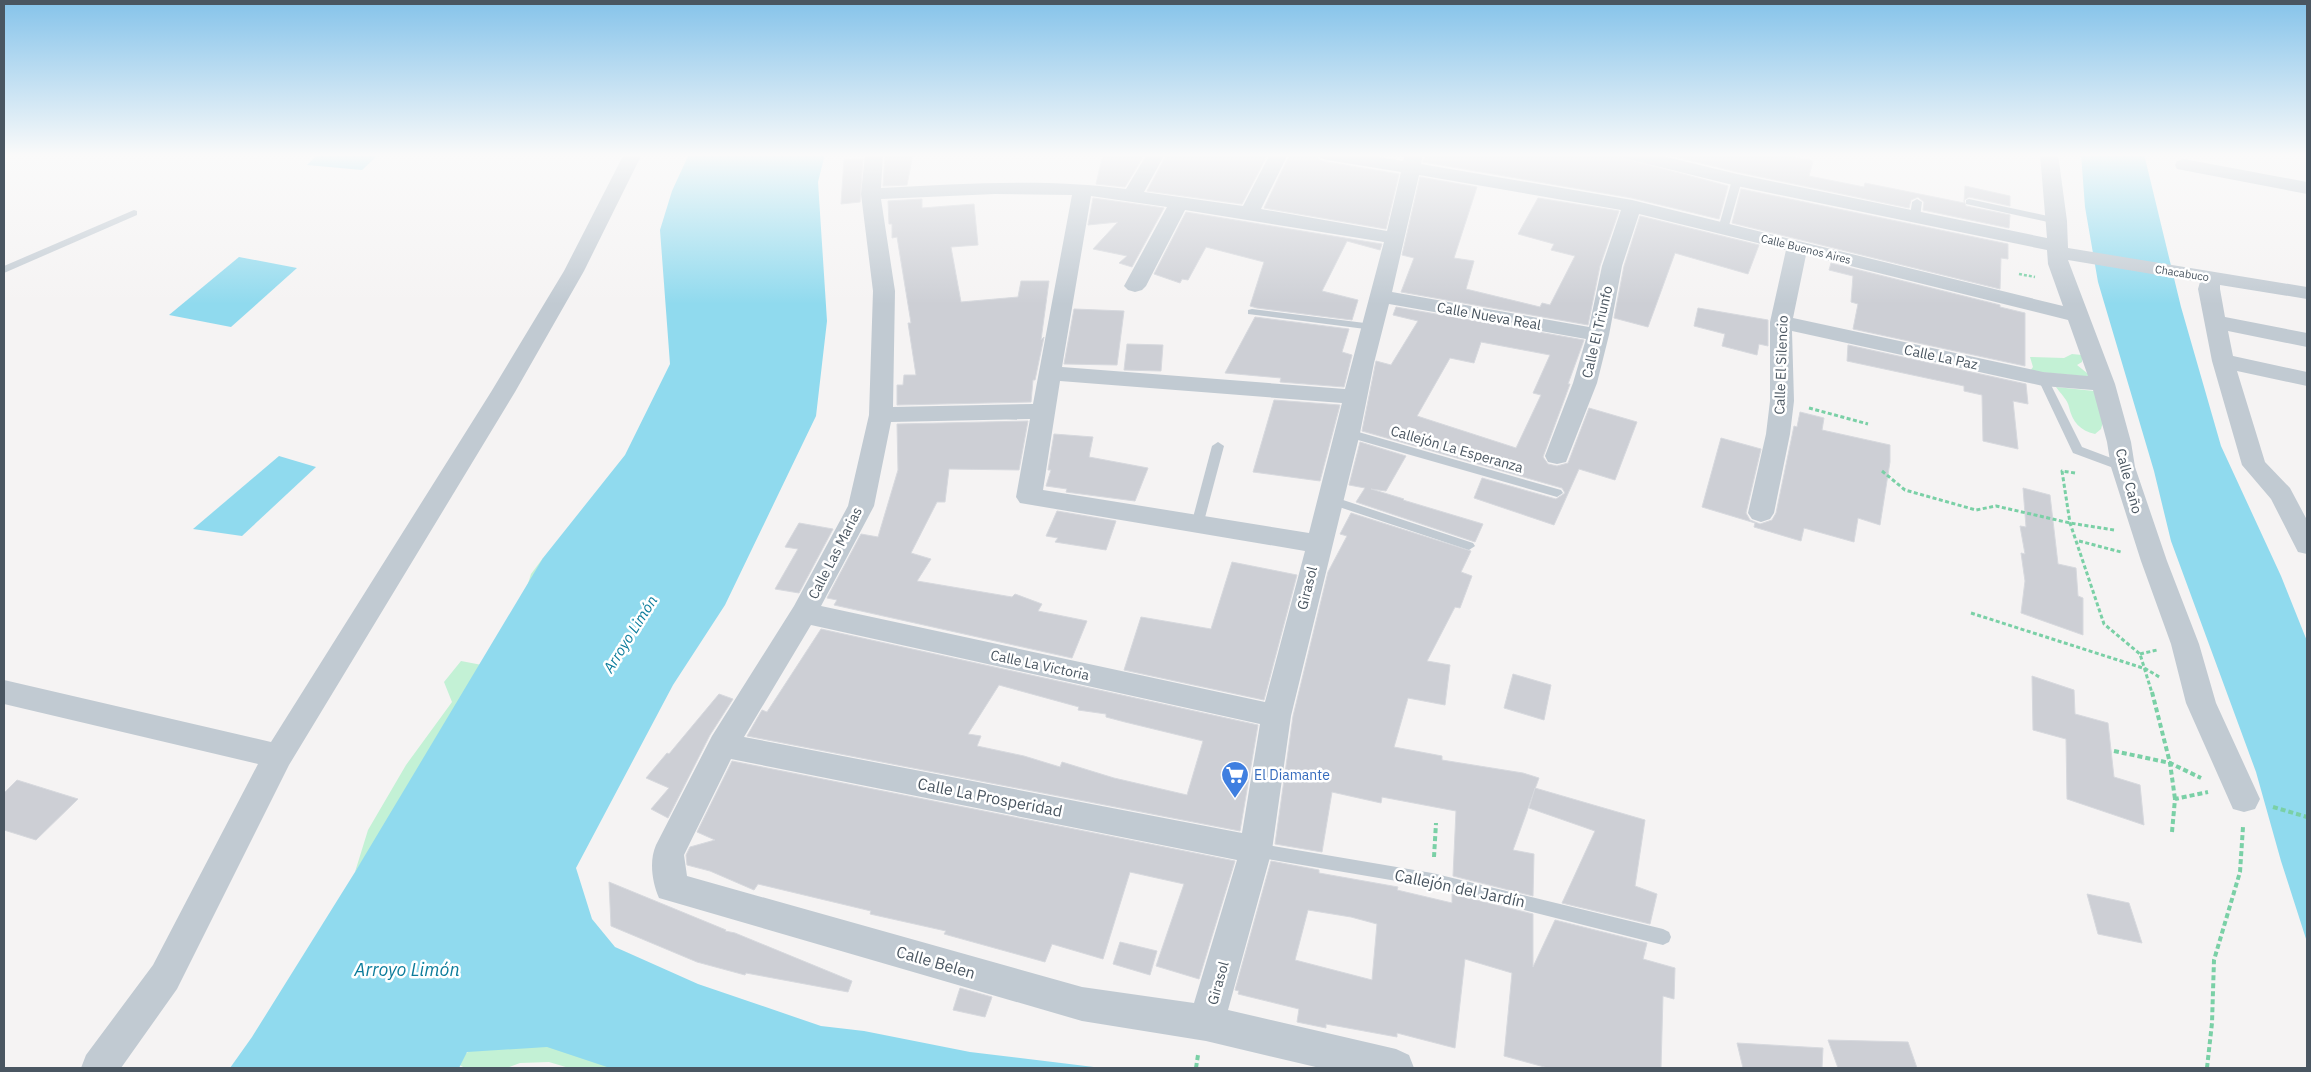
<svg xmlns="http://www.w3.org/2000/svg" width="2311" height="1072" font-family="'IBM Plex Sans',sans-serif">
  <rect width="100%" height="100%" fill="#f5f3f3"/>
  <!-- green -->
  <g fill="#c3f1d5">
    <path d="M2072,354l10,1v7l-5,3 15,12 -62,-6 3,-4 -3,-10 34,1z"/>
    <path d="M2056,387l38,4 9,31 -2,7 -6,5c-15,-3 -23,-13 -26,-27 -1,-7 -9,-14 -13,-20z"/>
    <path d="M543,558l17,1 -205,313 13,-42 38,-65 46,-63 -8,-20 17,-21 21,4 44,-75 5,-16z"/>
    <path d="M493,1034l192,34h-116l-20,-6 -29,1 -13,5h-42l-11,-6z"/>
  </g>
  <!-- water -->
  <g fill="#90daee">
    <path d="M318,154h61l-17,16 -55,-5z"/>
    <path d="M689,154h136l-7,28 9,139 -11,95 -91,189 -52,80 -97,183 16,51 23,28 83,37 123,42 43,5 106,21 132,16h-492l-63,-21 -80,5 -8,16h-229l22,-31 103,-165 188,-314 82,-103 45,-91 -10,-134 12,-39z"/>
    <path d="M2081,154h63l37,153 40,139 60,130 26,65v301l-26,-81 -25,-89 -85,-231 -17,-70 -56,-189 -13,-75z"/>
    <path d="M239,257l58,11 -66,59 -62,-12z"/>
    <path d="M279,456l37,11 -74,69 -49,-7z"/>
  </g>
  <!-- building -->
  <g fill="#cdcfd5" stroke="#d7d9de" fill-rule="evenodd">
    <path d="M885,154h28l-6,31 -24,1z"/>
    <path d="M1103,154h42l-20,33 -29,-3z"/>
    <path d="M1167,154h101l-26,50 -95,-13z"/>
    <path d="M1290,154h26l3,6 8,2 72,12 -13,55 -122,-21z"/>
    <path d="M1425,154h183l120,32 -9,33 -87,-21 -209,-36z"/>
    <path d="M1664,154h118l31,7 -4,15 55,11 1,-4 99,20 1,-17 45,10v10l-41,-9 -5,3 2,6 44,9 -1,13 -86,-18 1,-8 -6,-5 -7,3 -2,8 -172,-36z"/>
    <path d="M863,159l-3,43 -19,2 3,-44z"/>
    <path d="M1420,177l57,10 -23,71 20,3 -8,28 74,18 2,-4 8,2 25,-49 -24,-6 3,-6 -36,-10 20,-36 81,13 -19,55 -12,59 -187,-33 13,-34 -12,-3z"/>
    <path d="M1741,189l267,55v15l-7,-1 -1,31 -268,-66z"/>
    <path d="M1093,198l71,10 -32,59 -13,-4 8,-7 -34,-7 25,-27 -30,3z"/>
    <path d="M922,199v9l52,-4 4,41 -27,2 10,55 57,-5 3,-16h28l-8,59 3,-3 -9,43h-2l-2,22 -134,3v-20h6l1,-10h12l-8,-52h3l-14,-86 -5,1v-14h-3l-1,-23z"/>
    <path d="M1186,212l196,32 -2,6 -33,-9 -25,50 36,9 -6,20 -95,-12 -7,-2 14,-44 -58,-15 -18,33 -6,-1 -2,4 -26,-9z"/>
    <path d="M1640,216l119,29 -11,29 -73,-21 -27,74 -34,-9 10,-52z"/>
    <path d="M1831,263l169,42v2l25,6v53l-172,-37 5,-25 -7,-2 2,-26 -24,-6z"/>
    <path d="M1396,307l188,33 -16,44h2l-27,73 5,7 9,2 11,-3 21,-55 48,14 -22,58 -36,-11 -25,56 -80,-27 8,-20 74,21 9,-6 -3,-5 -200,-57 14,-70 15,4 27,-44 -25,-6zM1481,342l69,13 -17,38 8,2 -25,53 -99,-32 33,-58 24,5z"/>
    <path d="M1698,308l70,12v26l-9,-2 -2,11 -35,-9 3,-12 -31,-8z"/>
    <path d="M1074,309l50,2 -7,54 -53,-1z"/>
    <path d="M1255,317l94,12 -7,23 10,3 -8,32 -64,-5 1,-4 -56,-5z"/>
    <path d="M1127,344l36,1 -2,26 -37,-1z"/>
    <path d="M1848,345l178,39 2,20 -15,-3 5,48 -35,-8 -1,-46 -18,-4v-5l-117,-25z"/>
    <path d="M1274,400l66,5 -20,76 -67,-9z"/>
    <path d="M1800,412l24,6 -2,12 68,15v17l-10,63 -22,-7 -4,24 -50,-14 -3,13 -47,-14 1,-4 -53,-16 19,-69 40,11 -15,64 4,7 10,4 12,-4 4,-7 18,-87 3,1z"/>
    <path d="M1028,421l-9,49 -70,-1 -4,33h-8l-26,51 20,6 -14,22 95,16 3,-3 27,10 -4,7 49,10 -15,37 -238,-53 3,-5 -10,-2 34,-64 17,3 20,-67 -1,-46z"/>
    <path d="M1054,434l39,3 -4,20 59,11 -13,33 -69,-9 1,-3 -21,-3 5,-16h-3z"/>
    <path d="M1360,442l46,14 -20,35 -15,-2 33,10 -1,1 80,24 -8,18 -119,-40 9,-14 -16,-3z"/>
    <path d="M2023,488l27,7 8,69 18,4 2,28 5,2v37l-62,-22 4,-32 -4,-28 4,1 -5,-28 6,1z"/>
    <path d="M1057,511l59,10 -10,29 -51,-8 3,-4 -12,-2z"/>
    <path d="M1351,513l120,38 -10,21 11,4 -12,32 -5,-1 -28,54 23,4 -5,40 -37,-7 -14,49 48,9v4l81,13 16,5 -26,72 21,4 -1,42 -80,-20 3,-65 -74,-14 -1,6 -49,-11 -10,60 -47,-8 18,-128 35,-144 19,-36 -7,-2z"/>
    <path d="M799,523l34,6 -34,64 -24,-4 23,-40 -13,-2z"/>
    <path d="M1232,562l65,13 -33,125 -140,-30 17,-53 70,12z"/>
    <path d="M821,629l437,96 -18,106 -493,-95 15,-26 5,2zM999,685l80,22 -1,3 28,4v3l19,5 78,19 -16,54 -73,-17 -52,-16 -2,5 -36,-11 -47,-10 4,-10 -13,-2z"/>
    <path d="M1513,674l38,11 -7,35 -40,-12z"/>
    <path d="M2032,676l42,14 1,24 33,9 6,54 26,8 4,40 -77,-26 -1,-60 -33,-9z"/>
    <path d="M719,694l14,5 -23,36 -42,83 -17,-9 18,-21 -23,-10 21,-25 2,1z"/>
    <path d="M732,761l503,100 -36,118 -43,-13 28,-82 -54,-12 -27,87 -51,-15 -7,18 -101,-28 2,-3 -76,-17 1,-3 -113,-27 -4,6 -44,-19 -23,-6 -1,-10 4,-8 25,-7 -18,-8z"/>
    <path d="M17,780l61,19 -42,41 -32,-10v-37z"/>
    <path d="M1535,788l110,32 -10,66 22,8 -7,30 -88,-21 33,-72 -66,-23z"/>
    <path d="M1271,861l48,9v3l79,14 -1,3 55,13v-9l81,20v53l22,-47 92,23 -4,16 32,9 -1,31 -11,-3 -2,72h-113l-44,-12 8,-83 -47,-14 -10,89 -58,-15v4l-71,-13v4l-29,-6 2,-13 -61,-15 1,-3 -4,-1zM1308,910l43,7 26,7 -5,56 -77,-20z"/>
    <path d="M609,882l117,48 -1,1 10,2 117,48 -4,11 -102,-19 -1,2 -48,-13 -86,-36z"/>
    <path d="M2087,894l42,9 13,40 -44,-9z"/>
    <path d="M1120,942l37,9 -7,24 -37,-11z"/>
    <path d="M960,988l32,9 -7,20 -32,-7z"/>
    <path d="M1828,1040l80,2 9,26h-79z"/>
    <path d="M1737,1043l86,5 -1,20h-79z"/>
  </g>
  <g fill="none" stroke-linecap="round" stroke-linejoin="round">
    <!-- path-far2 -->
    <path stroke="#7ad0a6" stroke-width="2.5" stroke-dasharray="3 2" stroke-linecap="butt" d="M2019,274l16,3"/>
    <!-- path-far1 -->
    <g stroke="#7ad0a6" stroke-width="3" stroke-dasharray="4 2.5" stroke-linecap="butt">
      <path d="M1809,408l59,16"/>
      <path d="M1882,471l23,19 71,20 20,-4 74,17 44,7"/>
      <path d="M2075,473l-13,-2 8,52 34,101 36,30 12,39"/>
      <path d="M2079,541l42,11"/>
      <path d="M1971,613l175,56 15,9"/>
      <path d="M2140,654l17,-4"/>
    </g>
    <!-- path -->
    <g stroke="#7ad0a6" stroke-width="4" stroke-dasharray="5 3" stroke-linecap="butt">
      <path d="M2152,692l18,71 5,36"/>
      <path d="M2114,751l56,12 31,15"/>
      <path d="M2273,807l34,10"/>
      <path d="M2172,832l3,-33 33,-7"/>
      <path d="M1434,857l2,-34"/>
      <path d="M1196,1068l2,-13"/>
      <path d="M2207,1068l5,-45 2,-63 26,-88 3,-45"/>
    </g>
    <!-- lane -->
    <g fill="#c1cad2" fill-rule="evenodd">
      <path d="M1737,177l5,3 -14,49 -5,3 -3,-1 -2,-2 14,-49z"/>
      <path d="M1917,199l5,3 -2,15 -5,3 -5,-3 2,-15z"/>
      <path d="M1969,199l88,19 5,3 -5,3 -91,-20v-4z"/>
      <path d="M134,210l3,1v4l-133,58v-7z"/>
      <path d="M1252,309l121,15 5,3 -5,3 -125,-16v-4z"/>
      <path d="M2043,376l5,3 34,68 45,17 2,3 -2,3h-8l-46,-17 -35,-74z"/>
      <path d="M1348,429l213,61 2,3 -6,4 -213,-61 -2,-3z"/>
      <path d="M1218,442l6,4 -21,79 -6,4 -6,-4 21,-79z"/>
      <path d="M1331,496l142,47 2,3 -6,4 -142,-47 -2,-3 2,-3z"/>
      <path d="M1256,843l176,30 231,56 6,3 2,5 -2,5 -6,3 -231,-58 -176,-30 -6,-2 -2,-5 2,-5z"/>
    </g>
    <!-- street -->
    <g fill="#c1cad2" fill-rule="evenodd">
      <path d="M624,154h18l-58,117 -69,121 -226,373 -112,224 -56,79h-40l5,-13 67,-90 105,-201 -254,-60v-24l267,62 220,-350 73,-121z"/>
      <path d="M865,154h18l-2,34c82,-4 164,-10 245,1l21,-35h18l-21,38 99,14 27,-52h18l-27,55 126,22 14,-59 -74,-12 -7,-2 -2,-4h44l41,7 2,-7h18l-2,10 211,36 431,106 -15,-42 -1,-14 -310,-64 -114,-28 -2,-4h33l83,20 310,64 -7,-84h18l9,67 1,27 239,39v12l-87,-14v4l5,28 82,16v14l-79,-16 5,25 74,16v14l-70,-15 28,91 25,26 17,32v34l-9,-2 -27,-53 -29,-34 -30,-104 -14,-72 2,-7 -132,-22 47,124 16,58 4,25 32,94 32,83 17,59 44,96 -5,10 -11,3 -11,-3 -47,-106 -15,-59 -30,-83 -30,-94 -4,-25 -14,-52 -50,-4 -251,-55 2,70 -4,33 -16,79 -4,6 -9,3 -9,-3 -4,-6 18,-79 4,-33v-79l16,-72 -147,-36 -17,52 -13,69 -12,48 -31,79 -9,2 -9,-2 -3,-6 28,-73 13,-44 -197,-35 -15,59 -14,70 -69,283 -19,134 -44,160 168,39 13,6 5,13h-94l-114,-27 -124,-20 -423,-123c-7,-16 -10,-37 -3,-53l56,-109 82,-130 54,-100 21,-91 4,-124 -12,-97zM1419,175l202,35 -19,56 -13,61 -197,-35zM995,194l77,1 -39,209 -140,3 2,-116 -14,-92zM1091,196l76,11 -43,79 4,4 7,2 7,-2 4,-4 39,-76 199,32 -39,147 -283,-22zM1806,255l262,65 20,56 -45,-4 -250,-54zM1060,381l282,22 -33,130 -266,-43zM1030,419l-14,78 4,6 285,48 -40,151 -444,-96 53,-100 17,-84zM811,625l449,99 -18,109 -498,-96zM731,759l506,101 -43,143 -112,-16 -395,-111 -3,-21z"/>
      <path d="M2184,159l123,23v12l-130,-25 -2,-4 2,-4z"/>
    </g>
  </g>
  <!-- sky -->
  <linearGradient id="sky" x2="0" y2="1"><stop stop-color="#85c3ea"/><stop offset="0.51" stop-color="#fafafa"/><stop offset="1" stop-color="#fafafa" stop-opacity="0"/></linearGradient>
  <rect width="2311" height="304" fill="url(#sky)"/>
  <!-- icons -->
  <defs>
    <symbol id="supermarket-pin" viewBox="-11 -11 22 30"><path d="M0 17L-7.5 6A9.5 9.5 0 1 1 7.5 6Z" fill="#3f7fe0" stroke="#fff"/><path d="M-6-5.5h2.5l.6 2H6L4.5 2H-2.5L-4.4-4H-6ZM-1.5 3.2a1.3 1.3 0 1 0 .1 0ZM3 3.2a1.3 1.3 0 1 0 .1 0Z" fill="#fff"/></symbol>
  </defs>
  <g fill-rule="evenodd">
    <use href="#supermarket-pin" x="1219" y="759" width="32" height="43"/>
  </g>
  <g text-anchor="middle" dominant-baseline="central" stroke-width="5" stroke-linejoin="round" paint-order="stroke">
    <!-- far-street labels -->
    <g font-size="11" fill="#4a5661" stroke="#fff">
      <text transform="translate(1806 249) rotate(14)">Calle Buenos Aires</text>
      <text transform="translate(2182 273) rotate(9)">Chacabuco</text>
    </g>
    <!-- street labels -->
    <g font-size="14" fill="#4a5661" stroke="#fff">
      <text transform="translate(1489 316) rotate(10)">Calle Nueva Real</text>
      <text transform="translate(1597 332) rotate(-77)">Calle El Triunfo</text>
      <text transform="translate(1941 357) rotate(12)">Calle La Paz</text>
      <text transform="translate(1781 365) rotate(-88)">Calle El Silencio</text>
      <text transform="translate(1457 449) rotate(16)">Callejón La Esperanza</text>
      <text transform="translate(2129 481) rotate(75)">Calle Caño</text>
      <text transform="translate(835 553) rotate(-63)">Calle Las Marias</text>
      <text transform="translate(1307 588) rotate(-76)">Girasol</text>
      <text transform="translate(1040 665) rotate(12)">Calle La Victoria</text>
      <text transform="translate(1218 983) rotate(-74)">Girasol</text>
    </g>
    <!-- shop labels -->
    <g font-size="14" fill="#366cbe" stroke="#fff" text-anchor="start">
      <text x="1254" y="775">El Diamante</text>
    </g>
    <!-- water labels -->
    <g font-size="15" font-style="italic" fill="#0c7c9b" stroke="#fff">
      <text transform="translate(630 634) rotate(-58)">Arroyo Limón</text>
    </g>
    <!-- near-street labels -->
    <g font-size="16" fill="#4a5661" stroke="#fff">
      <text transform="translate(990 797) rotate(11)">Calle La Prosperidad</text>
      <text transform="translate(1460 888) rotate(12)">Callejón del Jardín</text>
      <text transform="translate(936 962) rotate(16)">Calle Belen</text>
    </g>
    <!-- near-water labels -->
    <g font-size="18" font-style="italic" fill="#0c7c9b" stroke="#fff">
      <text x="407" y="969">Arroyo Limón</text>
    </g>
  </g>
  <!-- border -->
  <rect width="2311" height="1072" fill="none" stroke="#4a5661" stroke-width="10"/>
</svg>
